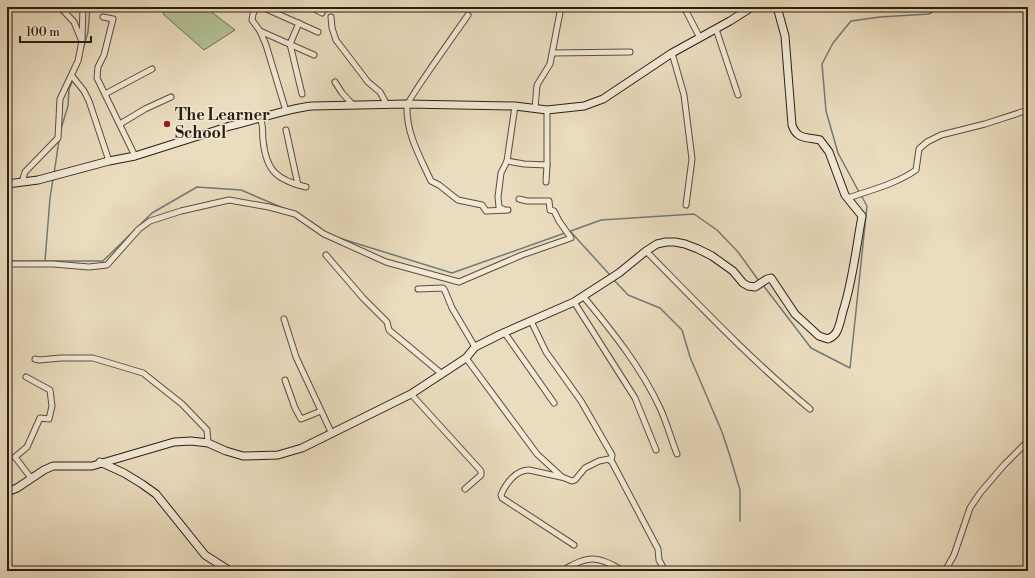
<svg xmlns="http://www.w3.org/2000/svg" width="1035" height="578" font-family="'Libre Bodoni',serif">
  <rect width="100%" height="100%" fill="#eadcbe"/>
  <filter id="stains"><feTurbulence type="fractalNoise" baseFrequency=".005" numOctaves="4"/><feColorMatrix values="0 0 0 0 .2 0 0 0 0 .09 0 0 0 0 .02 0 0 0 .5 -.17"/></filter>
  <radialGradient id="worn" r=".72"><stop offset=".6" stop-color="#630" stop-opacity="0"/><stop offset="1" stop-color="#630" stop-opacity=".3"/></radialGradient>
  <!-- green -->
  <path fill="#b3c195" stroke="#6e7052" d="M168,7h37l30,23 -31,20 -41,-36z"/>
  <g fill="none" stroke-linecap="round" stroke-linejoin="round">
    <!-- stream -->
    <g stroke="#6f7b77" stroke-width="1.5">
      <path d="M82,52l6,-20 2,-25"/>
      <path d="M60,132l8,-26 1,-17 4,-9"/>
      <path d="M54,174l5,-34"/>
      <path d="M859,192l-21,-39 -12,-42 -4,-47 11,-21 18,-22 29,-4 49,-3 12,-7"/>
      <path d="M570,231l40,44"/>
      <path d="M568,232l33,-12 93,-6 23,16 21,22 21,29"/>
      <path d="M339,238l113,35 113,-40"/>
      <path d="M7,261h96l49,-48 45,-26 44,3 49,21"/>
      <path d="M45,261l5,-63 3,-19"/>
      <path d="M1024,278l4,6"/>
      <path d="M614,280l14,15 32,13 22,22 8,27 32,75 7,21 11,37v31"/>
      <path d="M763,285l48,63 39,20 17,-162 -6,-11"/>
    </g>
    <defs>
      <g id="street">
        <path d="M60,7l14,15 7,17"/>
        <path d="M256,7l-3,7 -1,6 8,11 6,14 20,66"/>
        <path d="M262,7l56,25"/>
        <path d="M311,7l11,6"/>
        <path d="M684,7l16,31"/>
        <path d="M468,15c-8,12 -61,85 -61,91 -1,27 13,51 24,75l8,4 19,15 24,5 4,6 22,-1"/>
        <path d="M103,17l10,2 -9,36 -6,12 -1,11 38,78"/>
        <path d="M331,17l1,11 4,12 32,42 12,10 7,13"/>
        <path d="M299,23l-9,21 12,50"/>
        <path d="M716,29l22,66"/>
        <path d="M260,31l54,24"/>
        <path d="M553,53l77,-1"/>
        <path d="M672,53l12,42 8,64 -6,46"/>
        <path d="M72,76l12,15 5,10 20,60"/>
        <path d="M335,82l7,11 12,13"/>
        <path d="M105,94l47,-25"/>
        <path d="M535,108l2,-23 13,-21 11,-57"/>
        <path d="M260,119c4,6 2,14 3,21 3,31 14,40 43,47"/>
        <path d="M120,124l25,-15 26,-12"/>
        <path d="M286,130l12,55"/>
        <path d="M507,161l17,3 23,1"/>
        <path d="M22,182l3,-10 33,-34 2,-39 18,-38 4,-20 1,-34"/>
        <path d="M546,182l1,-17v-55"/>
        <path d="M848,198c23,-8 48,-14 68,-28l3,-21 8,-7 14,-7 44,-11 43,-14"/>
        <path d="M504,210l-5,-3 -1,-10 3,-24 6,-12 8,-55"/>
        <path d="M646,251c53,54 105,109 164,158"/>
        <path d="M326,255l37,43 24,24 2,8 53,44"/>
        <path d="M7,264h46l36,3 18,-2 32,-36 11,-8 31,-10 48,-11 40,7 26,7 29,20 62,28 73,20 63,-27 49,-17 -12,-17 -5,-10 -4,-1 -1,-9h-22l-8,-2"/>
        <path d="M418,289l25,-1 2,3 7,17 23,39"/>
        <path d="M583,296c29,35 58,71 77,112 7,15 11,31 17,46"/>
        <path d="M574,302l61,96 21,52"/>
        <path d="M284,319l12,38 36,77"/>
        <path d="M531,321l15,31 35,49 31,54 -1,6"/>
        <path d="M504,332l50,71"/>
        <path d="M466,358l71,96 25,23 10,4 3,-1 10,-12 14,-7 10,-2 3,3 46,87 1,11 6,11"/>
        <path d="M35,359l4,1 22,-2h32l50,15 39,31 25,26 1,13"/>
        <path d="M26,377l24,13 2,16 -3,13 -9,-1 -13,29 -12,10 16,21"/>
        <path d="M285,380l10,28 6,11 20,-8"/>
        <path d="M411,394l70,77v4l-16,14"/>
        <path d="M561,477l-32,-7c-13,0 -23,13 -28,25l1,3 72,47"/>
        <path d="M562,571c25,-16 36,-16 61,0"/>
        <path d="M945,571l9,-16 16,-47 10,-15 24,-28 24,-24"/>
      </g>
      <g id="secondary">
        <path d="M7,184l31,-4 71,-19 26,-5 95,-30c27,-6 54,-17 82,-20l95,-2 108,2 32,4 37,-4 19,-7 69,-46 58,-32 22,-14"/>
        <path d="M100,462l24,11 18,11 14,10 49,61 25,16"/>
        <path d="M7,492l10,-4 27,-18 9,-4h39l82,-24 17,-1 17,2 18,8 17,5 35,-1 24,-7 109,-54 55,-36 9,-11 26,-13 73,-32 45,-29 27,-22 11,-7 9,-2h9l10,2 13,5 14,7 21,15 10,12 5,3 7,1 12,-8 4,-1 24,36 24,22 9,3c4,-2 7,-3 9,-8 3,-6 4,-13 6,-20 10,-31 13,-63 19,-95l-17,-21 -16,-43 -9,-12c-13,-3 -23,0 -28,-15l-7,-89 -8,-29"/>
      </g>
    </defs>
    <!-- street casing -->
    <use href="#street" stroke="#5a4e3c" stroke-width="7"/>
    <!-- secondary casing -->
    <use href="#secondary" stroke="#2a1f10" stroke-width="9"/>
    <!-- street -->
    <use href="#street" stroke="#f1e8d5" stroke-width="5"/>
    <!-- secondary -->
    <use href="#secondary" stroke="#f1e8d5" stroke-width="7"/>
  </g>
  <!-- markers -->
  <circle fill="#8f2418" stroke="#f1e8d5" stroke-width="1.5" cx="167" cy="124" r="4"/>
  <g text-anchor="middle" dominant-baseline="central" stroke-width="3" stroke-linejoin="round" paint-order="stroke">
    <!-- poi labels -->
    <g font-size="16" font-weight="bold" fill="#2a1f10" stroke="#f1e8d5" text-anchor="start">
      <text x="175" y="115">The Learner<tspan x="175" dy="18">School</tspan></text>
    </g>
  </g>
  <!-- margin -->
  <rect width="1035" height="578" fill="none" stroke="#eadcbe" stroke-width="24"/>
  <rect x="8" y="8" width="1019" height="562" fill="none" stroke="#2a1f10" stroke-width="2"/>
  <rect x="12" y="12" width="1011" height="554" fill="none" stroke="#2a1f10"/>
  <!-- scale -->
  <path d="M20 36v6h71v-6" fill="none" stroke="#2a1f10" stroke-width="2"/>
  <text x="26" y="36" font-size="12" fill="#2a1f10" stroke="#f1e8d5" stroke-width="3" paint-order="stroke">100 m</text>
  <rect width="100%" height="100%" filter="url(#stains)"/>
  <rect width="100%" height="100%" fill="url(#worn)"/>
</svg>
